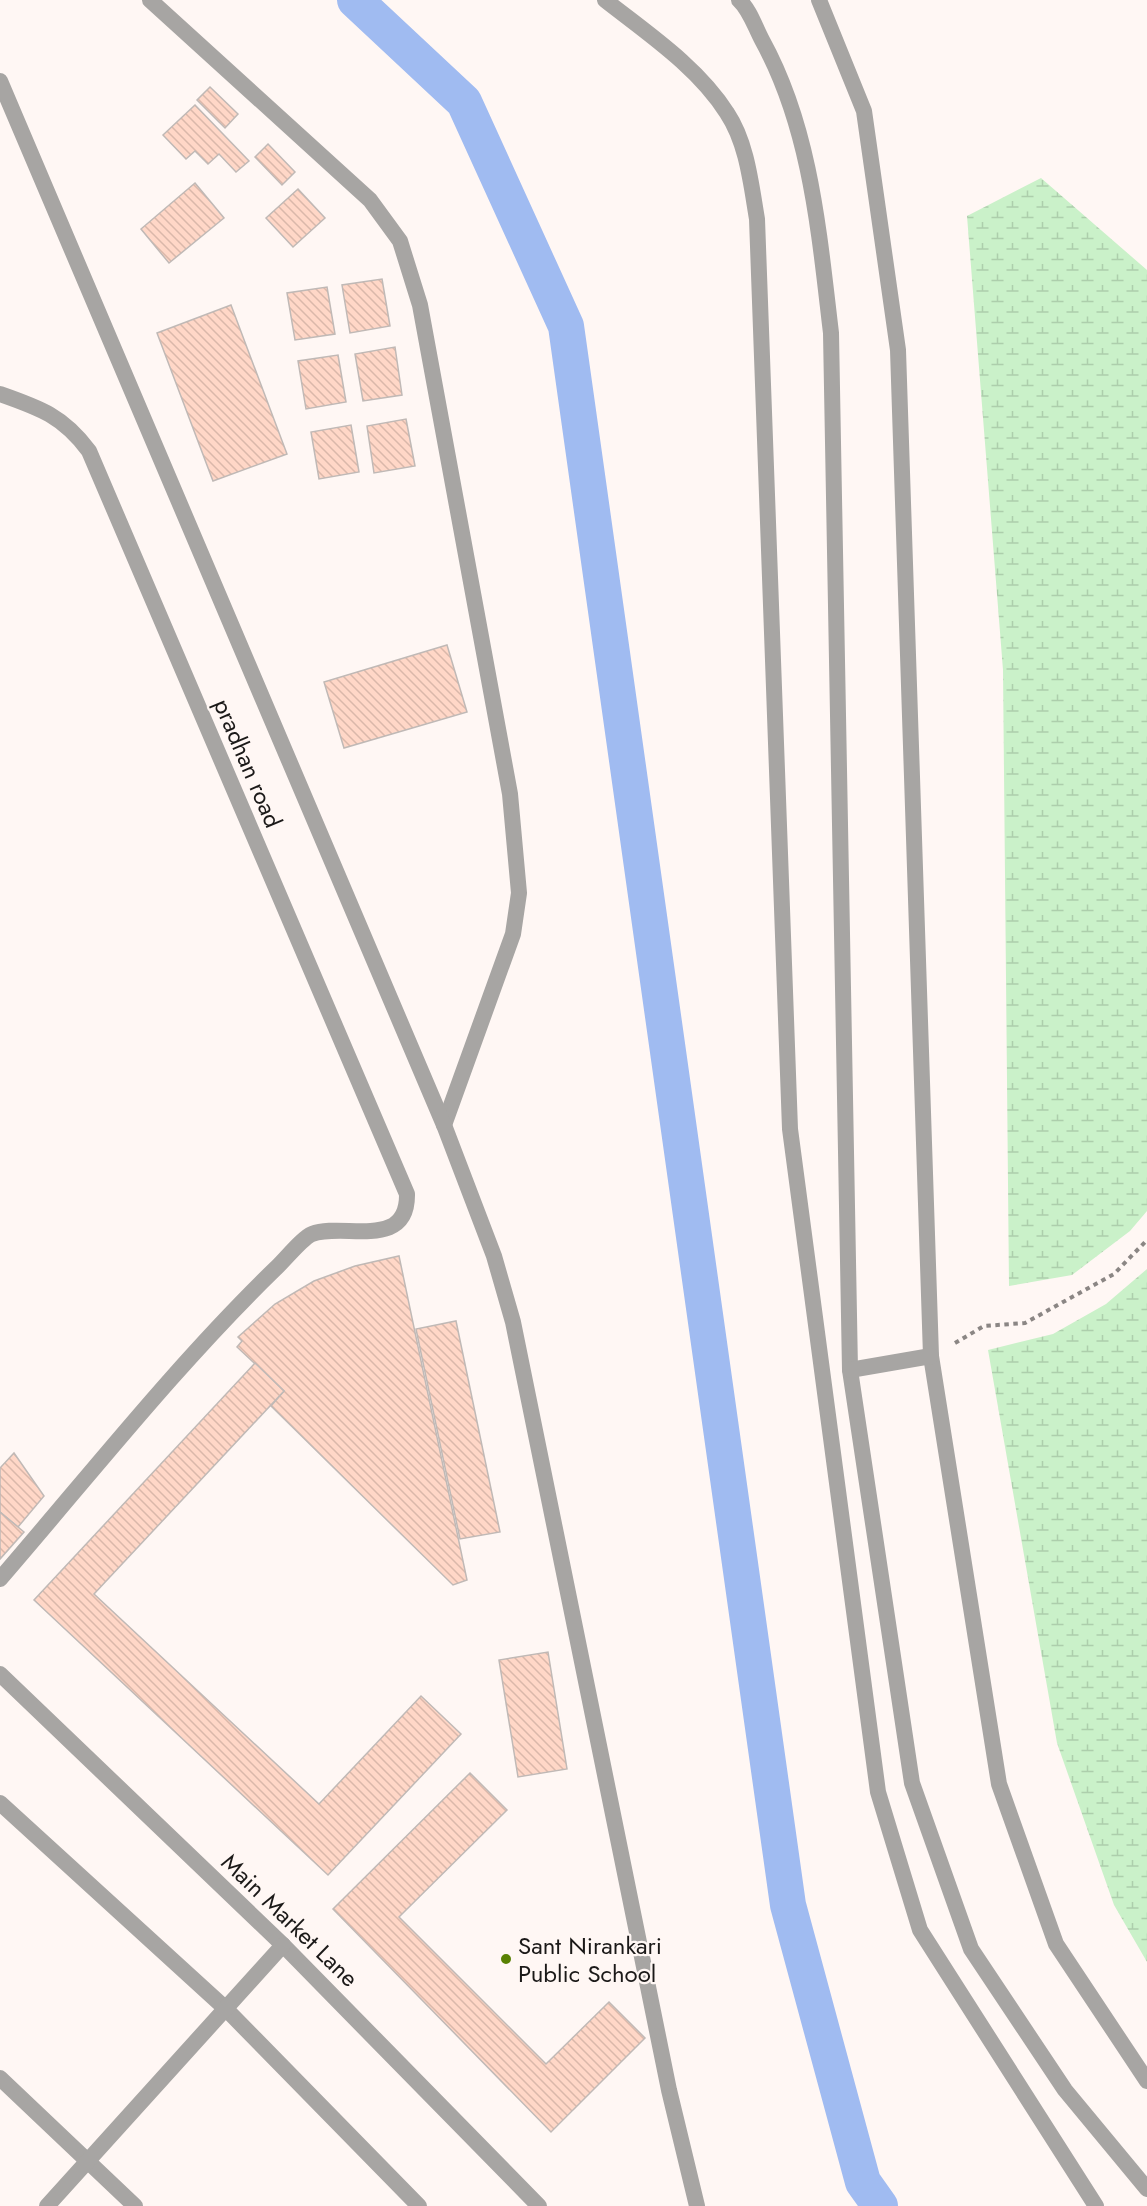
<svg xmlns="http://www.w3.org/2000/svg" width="1147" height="2206" font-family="Jost,sans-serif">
  <defs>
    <pattern id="wetland-marsh" width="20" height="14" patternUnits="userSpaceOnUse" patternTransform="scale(1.5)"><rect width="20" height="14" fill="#caf1c9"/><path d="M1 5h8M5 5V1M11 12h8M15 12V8" fill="none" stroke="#adceac"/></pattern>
    <pattern id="building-back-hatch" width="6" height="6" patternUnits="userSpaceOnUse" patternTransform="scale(1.5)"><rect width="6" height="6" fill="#ffd7c7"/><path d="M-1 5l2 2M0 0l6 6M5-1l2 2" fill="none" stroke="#dab8aa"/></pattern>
  </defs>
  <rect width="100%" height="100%" fill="#fff7f4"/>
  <!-- wetland -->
  <g fill="url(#wetland-marsh)">
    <path d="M1041,178l106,92v941l-17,20 -58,44 -63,11 -6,-616 -36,-454z"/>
    <path d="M1147,1269v693l-33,-57 -57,-162 -69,-393 65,-16 53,-30z"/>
  </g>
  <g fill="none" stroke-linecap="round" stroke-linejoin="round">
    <!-- canal -->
    <path stroke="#a0bbf1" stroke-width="36" d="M355,0l109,102 102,224 222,1579 75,277 17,24"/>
  </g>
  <!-- building -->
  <g fill="url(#building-back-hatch)" stroke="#c0b9b6" stroke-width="1.5">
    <path d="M210,87l28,27 -13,14 -28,-28z"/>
    <path d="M195,105l54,56 -13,11 -17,-18 -11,10 -13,-13 -9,8 -23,-24z"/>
    <path d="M268,144l27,28 -13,13 -27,-28z"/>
    <path d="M195,183l29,35 -55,45 -28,-34z"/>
    <path d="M298,189l27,29 -32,29 -27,-29z"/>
    <path d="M382,279l8,47 -40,7 -8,-48z"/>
    <path d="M327,287l8,47 -40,6 -8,-47z"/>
    <path d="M231,305l56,149 -74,27 -56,-148z"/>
    <path d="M395,347l7,48 -39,6 -8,-47z"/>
    <path d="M338,355l8,47 -40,7 -8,-48z"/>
    <path d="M406,419l9,47 -41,7 -7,-47z"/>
    <path d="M351,425l8,47 -40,7 -8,-47z"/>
    <path d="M447,645l20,67 -123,36 -20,-66z"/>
    <path d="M399,1256l68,324 -14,5 -182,-179 13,-15 -47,-44 5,-6 -4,-4 37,-33 39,-23 41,-15z"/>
    <path d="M456,1321l44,211 -40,7 -44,-210z"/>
    <path d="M255,1363l29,28 -190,203 225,210 102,-108 40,38 -133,141 -294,-275z"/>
    <path d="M14,1453l30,43 -26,31 -18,-15v-44z"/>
    <path d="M0,1512l24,20 -24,27z"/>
    <path d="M548,1652l19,117 -49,8 -19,-117z"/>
    <path d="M470,1773l37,37 -108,107 147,147 63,-62 36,36 -94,94 -218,-223z"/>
  </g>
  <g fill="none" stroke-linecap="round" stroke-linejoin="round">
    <!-- path -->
    <path stroke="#8b8684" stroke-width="4" stroke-dasharray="4.5 4.5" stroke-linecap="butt" d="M955,1343l29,-17 41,-3 89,-49 33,-34"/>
    <!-- service -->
    <g stroke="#a7a5a3" stroke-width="16">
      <path d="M150,0l220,200 30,41 20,64 90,489 9,99 -6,41 -69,191"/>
      <path d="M605,0c42,33 93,67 122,113 20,30 24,71 30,106l33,910 88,663 42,138 176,276"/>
      <path d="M0,81l444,1044 50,131 19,66 156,768 28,116"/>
      <path d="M0,394c40,14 63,22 89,57l318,743c1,57 -64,28 -95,40 -10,4 -28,27 -37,35 -97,94 -186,207 -275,310"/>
    </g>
    <!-- minor -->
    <g stroke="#a7a5a3" stroke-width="16">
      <path d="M739,0c11,10 16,27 23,40 49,89 57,193 69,293l19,1037 62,413 59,166 94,141 82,99"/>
      <path d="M819,0l45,111 34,239 33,1006 68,428 57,160 91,137"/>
      <path d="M850,1370l81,-14"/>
      <path d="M0,1674l283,271 256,261"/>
      <path d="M0,1803l226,206 193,197"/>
      <path d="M0,2078l135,128"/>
      <path d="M47,2206l236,-261"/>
    </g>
  </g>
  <!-- markers -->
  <circle fill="#598103" stroke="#fff7f4" stroke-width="2" cx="506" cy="1959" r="6"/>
  <g text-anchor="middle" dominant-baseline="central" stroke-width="4.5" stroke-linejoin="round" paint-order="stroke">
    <!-- street labels -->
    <g font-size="24" fill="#1b1918" stroke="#fff7f4">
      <text transform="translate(248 763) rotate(67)">pradhan road</text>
      <text transform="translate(290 1920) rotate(44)">Main Market Lane</text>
    </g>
    <!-- poi labels -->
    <g font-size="24" fill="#1b1918" stroke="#fff7f4" text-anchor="start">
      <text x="518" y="1945">Sant Nirankari<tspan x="518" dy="28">Public School</tspan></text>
    </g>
  </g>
</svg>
